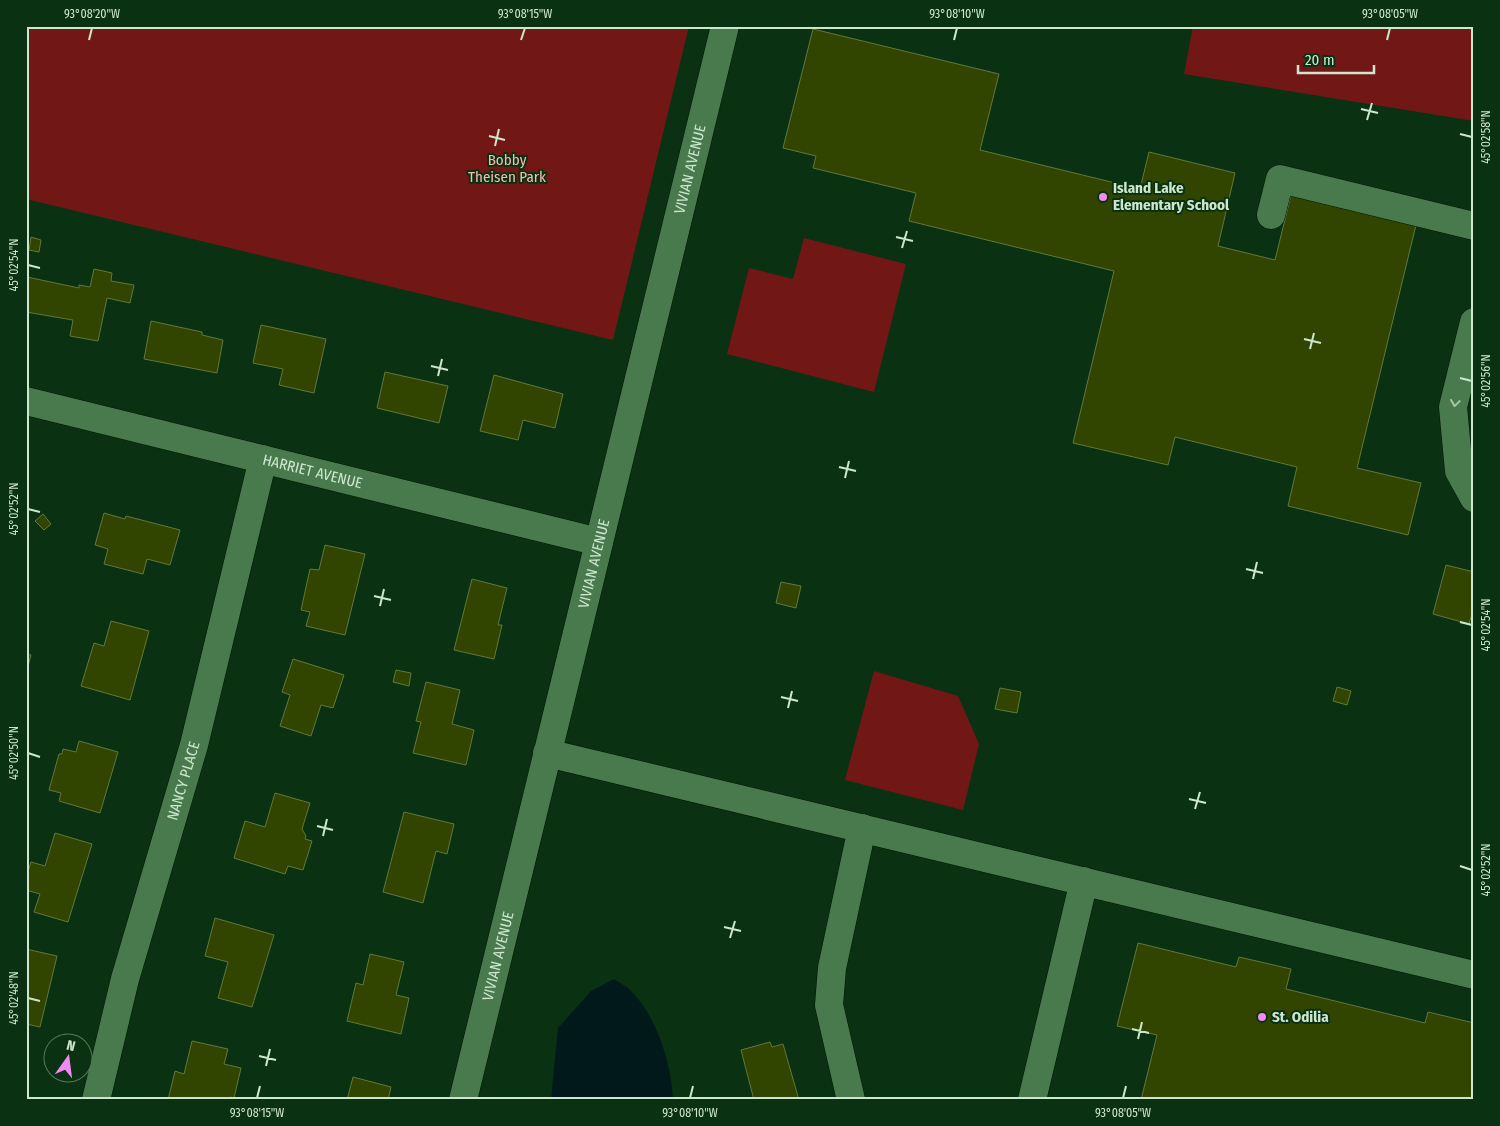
<svg xmlns="http://www.w3.org/2000/svg" width="1500" height="1126" font-family="'Fira Sans Condensed',sans-serif">
  <rect width="100%" height="100%" fill="#0a3111"/>
  <!-- green -->
  <g fill="#711817">
    <path d="M26,26h663l-76,314 -587,-141z"/>
    <path d="M1193,26h281v95l-290,-47z"/>
    <path d="M804,238l102,26 -32,128 -147,-38 22,-86 44,11z"/>
    <path d="M874,671l84,25 21,48 -16,66 -118,-30z"/>
  </g>
  <!-- water -->
  <path fill="#02191c" d="M614,979c6,4 14,8 19,14 24,25 39,73 40,107h-122l7,-72 33,-37z"/>
  <!-- building -->
  <g fill="#314500" stroke="#62783d">
    <path d="M813,29l186,45 -19,76 160,39 9,-37 86,21 -17,73 57,14 16,-65 125,30 -59,243 64,15 -13,52 -120,-29 9,-39 -122,-30 -7,28 -95,-22 41,-172 -205,-50 7,-28 -103,-25 3,-12 -33,-8z"/>
    <path d="M31,237l10,3 -2,12 -10,-2z"/>
    <path d="M94,269l18,4 -1,8 23,4 -4,18 -23,-5 -9,43 -28,-5 3,-16 -47,-8 1,-35 52,11v-3l11,2z"/>
    <path d="M151,321l51,11v3l21,5 -6,33 -73,-14z"/>
    <path d="M261,325l65,14 -12,54 -35,-8 4,-16 -30,-6z"/>
    <path d="M385,372l63,14 -9,37 -62,-15z"/>
    <path d="M494,375l69,19 -8,34 -32,-8 -5,20 -38,-9z"/>
    <path d="M104,513l21,6 1,-3 54,14 -10,35 -23,-6 -4,15 -39,-10 4,-15 -13,-4z"/>
    <path d="M43,514l8,10 -7,6 -9,-9z"/>
    <path d="M325,545l40,9 -20,81 -39,-9 4,-14 -9,-2 9,-41 9,1z"/>
    <path d="M1446,565l28,7v34l-5,18 -36,-10z"/>
    <path d="M472,579l35,9 -9,37h4l-8,34 -40,-9z"/>
    <path d="M781,582l20,4 -5,22 -20,-5z"/>
    <path d="M111,621l38,10 -19,69 -49,-14 13,-43 10,3z"/>
    <path d="M26,654l5,1 -4,15h-1z"/>
    <path d="M293,659l51,16 -11,33 -12,-3 -10,31 -31,-10 10,-31 -8,-3z"/>
    <path d="M396,670l15,3 -2,13 -16,-4z"/>
    <path d="M426,682l34,8 -8,34 22,6 -8,35 -53,-12 8,-31 -5,-1z"/>
    <path d="M1337,687l14,4 -4,14 -14,-4z"/>
    <path d="M1000,688l21,4 -4,21 -22,-4z"/>
    <path d="M79,741l39,11 -18,61 -41,-12 2,-8 -12,-3 10,-36h3l1,-5 13,3z"/>
    <path d="M275,793l35,10 -8,26 4,7 -1,3 7,2 -9,29 -15,-4 -3,8 -51,-16 11,-37 20,6z"/>
    <path d="M404,812l50,12 -7,30 -11,-3 -13,52 -40,-11z"/>
    <path d="M55,833l37,11 -24,78 -34,-10 6,-18 -14,-4v-12l5,-16 14,4z"/>
    <path d="M215,918l59,17 -22,72 -34,-9 10,-36 -23,-6z"/>
    <path d="M1138,943l98,24 3,-10 52,12 -5,20 139,34 3,-11 46,11v77h-333l16,-65 -40,-9z"/>
    <path d="M26,949l31,7 -17,71 -14,-3z"/>
    <path d="M370,954l34,8 -8,33 13,3 -8,36 -54,-13 9,-38 7,2z"/>
    <path d="M192,1041l36,8 -4,15 17,4 -7,30 -4,-1v3h-62l7,-29 9,3z"/>
    <path d="M770,1042l2,5 11,-3 16,56h-45l-13,-50z"/>
    <path d="M353,1077l38,10 -3,13h-41z"/>
  </g>
  <g fill="none" stroke-linecap="round" stroke-linejoin="round">
    <defs>
      <g id="minor">
        <path d="M1271,215l9,-36 194,47"/>
        <path d="M1474,322l-21,85 6,64 15,27"/>
        <path id="s1" d="M26,401l573,141"/>
        <path d="M547,753l927,222"/>
        <path id="s2" d="M96,1100l29,-121 69,-234 69,-286"/>
        <path id="s3" d="M463,1100l262,-1074"/>
        <path d="M851,1100l-22,-95 3,-37 30,-140"/>
        <path d="M1032,1100l52,-219"/>
      </g>
    </defs>
    <!-- minor casing -->
    <use href="#minor" stroke="#001703" stroke-width="29"/>
    <!-- minor -->
    <use href="#minor" stroke="#487a4d" stroke-width="28"/>
  </g>
  <!-- one-way arrows -->
  <defs><path id="oneway-chevron" d="M-2-3.5L2.5 0L-2 3.5" fill="none" stroke-width="1.6" stroke-linecap="round" stroke-linejoin="round" transform="scale(1.25)"/></defs>
  <use stroke="#a5c6a7" href="#oneway-chevron" transform="translate(1455 403) rotate(98)"/>
  <!-- ticks -->
  <path fill="none" stroke="#cde7ce" stroke-width="2" d="M89,40l3,-12M521,40l4,-12M954,40l3,-12M1387,40l3,-12M1361,109l17,4M1367,120l5,-17M1460,134l12,3M489,136l16,4M495,146l4,-17M896,237l17,4M902,248l5,-17M28,265l12,3M1304,339l17,4M1310,349l4,-16M431,366l17,4M438,376l4,-17M1460,378l12,3M839,467l17,4M845,478l4,-17M28,509l12,3M1246,569l17,4M1253,579l4,-17M374,596l17,4M380,606l4,-17M1460,622l12,3M781,697l17,4M788,708l4,-17M28,753l12,4M1189,799l17,4M1195,809l5,-17M317,826l16,4M323,836l4,-17M1460,866l12,4M724,927l17,4M730,938l5,-17M28,998l12,3M1132,1029l17,4M1138,1039l4,-17M259,1056l17,4M266,1066l4,-17M257,1098l3,-12M690,1098l3,-12M1123,1098l3,-12"/>
  <!-- markers -->
  <g fill="#f28af3" stroke="#0a3111" stroke-width="2">
    <circle cx="1103" cy="197" r="5"/>
    <circle cx="1262" cy="1017" r="5"/>
  </g>
  <g text-anchor="middle" dominant-baseline="central" stroke-width="4" stroke-linejoin="round" paint-order="stroke">
    <!-- park labels -->
    <g font-size="15" fill="#f9bbb3" stroke="#0a3111">
      <text x="507" y="160">Bobby<tspan x="507" dy="17">Theisen Park</tspan></text>
    </g>
    <!-- street labels -->
    <g font-size="15" fill="#cde7ce" stroke="#0a3111">
      <text stroke="none"><textPath href="#s3" startOffset="958">VIVIAN AVENUE</textPath></text>
      <text stroke="none"><textPath href="#s1" startOffset="295">HARRIET AVENUE</textPath></text>
      <text stroke="none"><textPath href="#s3" startOffset="552">VIVIAN AVENUE</textPath></text>
      <text stroke="none"><textPath href="#s2" startOffset="331">NANCY PLACE</textPath></text>
      <text stroke="none"><textPath href="#s3" startOffset="148">VIVIAN AVENUE</textPath></text>
    </g>
    <!-- poi labels -->
    <g font-size="15" font-weight="bold" fill="#cde7ce" stroke="#0a3111" text-anchor="start">
      <text x="1113" y="188">Island Lake<tspan x="1113" dy="17">Elementary School</tspan></text>
      <text x="1272" y="1017">St. Odilia</text>
    </g>
  </g>
  <!-- border -->
  <rect width="1500" height="1126" fill="none" stroke="#0a3111" stroke-width="55"/>
  <!-- north arrow -->
  <g transform="translate(68 1058) rotate(14)"><circle r="24" fill="#0a3111" stroke="#587a5d"/>
  <path d="M0-4L9 19L0 12L-9 19Z" fill="#f28af3"/>
  <text y="-8" font-size="14" font-weight="bold" text-anchor="middle" fill="#cde7ce">N</text>
  </g>
  <!-- scale -->
  <path d="M1298 65v8h76v-8" fill="none" stroke="#cde7ce" stroke-width="2.5"/>
  <text x="1305" y="65" font-size="15" fill="#cde7ce" stroke="#0a3111" stroke-width="4" paint-order="stroke">20 m</text>
  <rect x="28" y="28" width="1444" height="1070" fill="none" stroke="#cde7ce" stroke-width="2"/>
  <g font-size="12" text-anchor="middle" fill="#cde7ce">
    <text x="92" y="18">93°08'20"W</text>
    <text x="525" y="18">93°08'15"W</text>
    <text x="957" y="18">93°08'10"W</text>
    <text x="1390" y="18">93°08'05"W</text>
    <text transform="translate(1486 137) rotate(-90)" y="4">45°02'58"N</text>
    <text transform="translate(14 265) rotate(-90)" y="4">45°02'54"N</text>
    <text transform="translate(1486 381) rotate(-90)" y="4">45°02'56"N</text>
    <text transform="translate(14 509) rotate(-90)" y="4">45°02'52"N</text>
    <text transform="translate(1486 625) rotate(-90)" y="4">45°02'54"N</text>
    <text transform="translate(14 753) rotate(-90)" y="4">45°02'50"N</text>
    <text transform="translate(1486 870) rotate(-90)" y="4">45°02'52"N</text>
    <text transform="translate(14 998) rotate(-90)" y="4">45°02'48"N</text>
    <text x="257" y="1117">93°08'15"W</text>
    <text x="690" y="1117">93°08'10"W</text>
    <text x="1123" y="1117">93°08'05"W</text>
  </g>
</svg>
